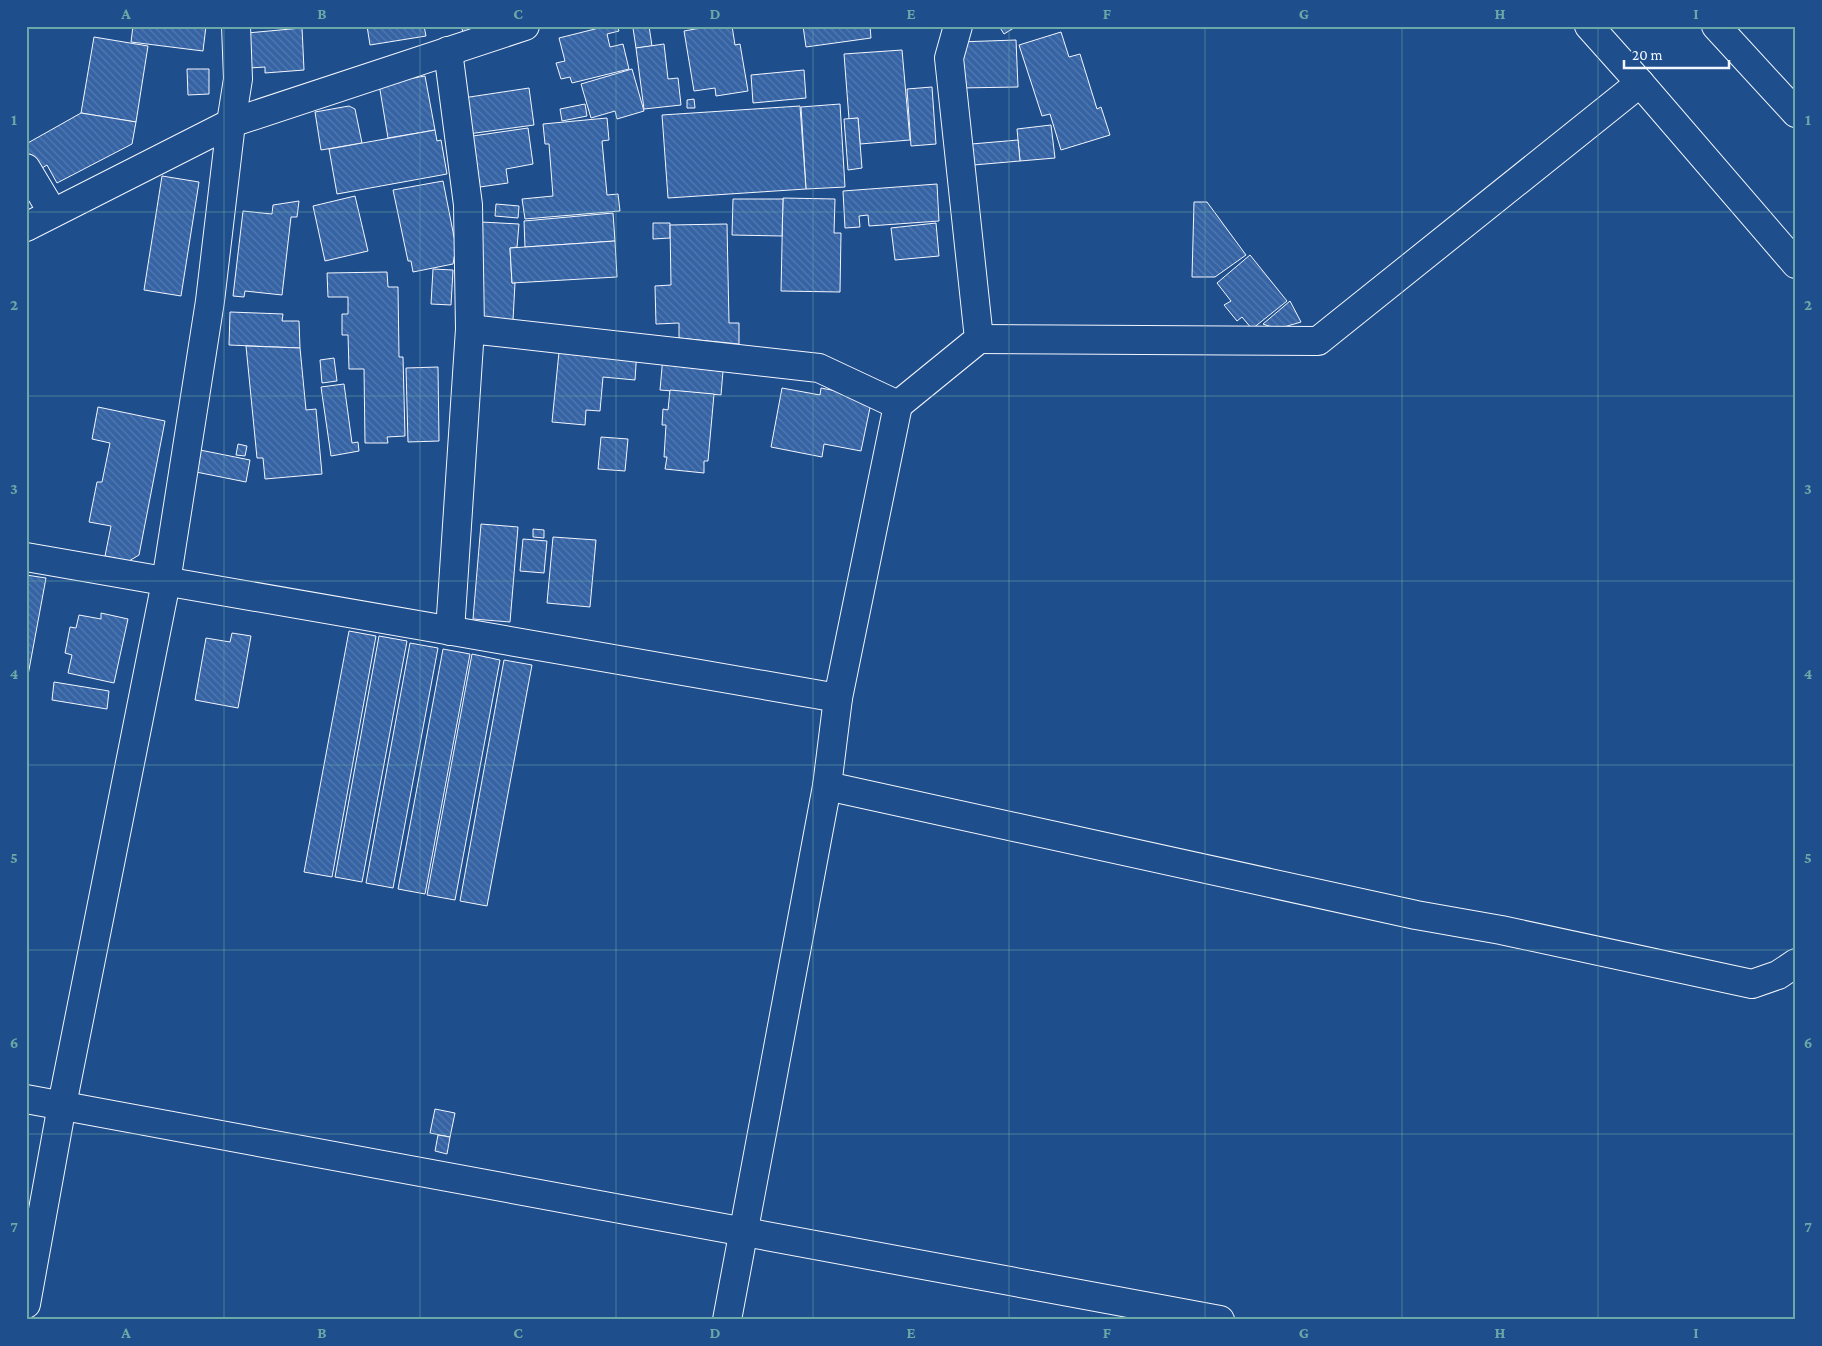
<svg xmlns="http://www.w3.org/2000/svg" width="1822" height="1346" font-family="'Crimson Pro',serif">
  <defs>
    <pattern id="building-back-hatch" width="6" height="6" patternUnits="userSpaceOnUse" patternTransform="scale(1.25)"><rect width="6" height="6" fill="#3563a3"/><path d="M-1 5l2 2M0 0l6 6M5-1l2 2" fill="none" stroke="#537ab1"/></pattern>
  </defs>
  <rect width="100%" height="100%" fill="#1f4e8c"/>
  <!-- building -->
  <g fill="url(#building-back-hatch)" stroke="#f2f6ff">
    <path d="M133,26h73l-3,25 -72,-9z"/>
    <path d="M367,26h57l2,10 -56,9z"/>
    <path d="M461,26h17l-15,6z"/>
    <path d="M598,26h19l2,5 -12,3 3,13 13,-3 6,25 -57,14 -2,-6 -9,2 -5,-16 9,-2 -6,-23 40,-10z"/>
    <path d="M649,26l3,20 -16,2 -3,-20z"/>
    <path d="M712,26h20l3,19 5,-1 8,47 -32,5 -1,-8 -21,3 -10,-60z"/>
    <path d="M803,26h67l1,12 -65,9z"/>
    <path d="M999,26h18l-13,8z"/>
    <path d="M302,28l2,42 -39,3v-6l-16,1 -2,-35z"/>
    <path d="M1061,32l8,25 11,-3 17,55 4,-2 9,28 -49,15 -11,-36 -8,2 -23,-71z"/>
    <path d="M94,37l54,9 -12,76 -55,-9z"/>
    <path d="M1016,40l2,47 -59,1 -1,-46z"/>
    <path d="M664,44l4,35 10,-1 3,27 -37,4 -8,-61z"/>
    <path d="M902,50l8,90 -50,4 -2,-26 -9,1 -5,-65z"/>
    <path d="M187,69h22v25l-21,1z"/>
    <path d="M632,69l12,42 -27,8 -2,-8 -24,7 -10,-34z"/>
    <path d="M804,70l2,28 -53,5 -2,-28z"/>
    <path d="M425,76l10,54 -47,8 -9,-54z"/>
    <path d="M932,87l4,57 -25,2 -4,-57z"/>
    <path d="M529,88l5,37 -66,9 -5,-36z"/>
    <path d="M694,99l1,9h-8v-8z"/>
    <path d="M585,104l2,12 -25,5 -2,-12z"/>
    <path d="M840,104l5,83 -39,2 -5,-82z"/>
    <path d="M349,106l6,3 7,34 -41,7 -6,-38z"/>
    <path d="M800,106l6,83 -138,9 -6,-83z"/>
    <path d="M81,113l55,9 -4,22 -75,39 -10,-18 -13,8 -8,-13v-16z"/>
    <path d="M607,118l2,22 -7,1 5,54 11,-1 2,17 -95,8 -3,-20 31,-3 -4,-52h-4l-2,-20z"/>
    <path d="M858,118l4,50 -14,2 -4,-51z"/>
    <path d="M1051,125l4,33 -35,3 -3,-32z"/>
    <path d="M528,128l5,36 -27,5 2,14 -35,5 -7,-51z"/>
    <path d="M435,130l2,11 4,-1 6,34 -110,20 -8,-45z"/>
    <path d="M1018,140l2,21 -58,5 -2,-21z"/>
    <path d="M162,176l37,6 -18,114 -37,-6z"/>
    <path d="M443,181l13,66 -3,17 -40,8 -2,-11h-3l-15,-71z"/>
    <path d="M937,184l2,37 -70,5 -1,-11 -9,1 1,11 -15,1 -2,-37z"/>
    <path d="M355,196l13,55 -43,10 -12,-55z"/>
    <path d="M783,198l52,1 -1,34h7l-1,59 -59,-1z"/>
    <path d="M733,199h50l-1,37 -50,-1z"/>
    <path d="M299,201l-2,16h-6l-9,78 -37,-4 -1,6 -11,-1 10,-85 29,3 1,-9z"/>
    <path d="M1194,202h13l39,53 -31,22h-23z"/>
    <path d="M496,204l23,2 -1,12 -23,-2z"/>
    <path d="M613,213l2,28 -90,6 -1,-26z"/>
    <path d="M481,222l38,2 -2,23 -7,1 2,35h3l-2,37 -38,-2z"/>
    <path d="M653,223h17v15l-17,1z"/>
    <path d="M936,223l3,33 -44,4 -4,-32z"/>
    <path d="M727,224l2,99h10v21l-60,-6v-15l-23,1 -1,-38 16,-1 -1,-60z"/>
    <path d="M615,241l2,36 -105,6 -2,-35z"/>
    <path d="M1250,255l37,46 -35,28 -10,-12 -5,4 -13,-16 7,-4 -14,-18z"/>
    <path d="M433,269l20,1 -2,35 -20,-1z"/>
    <path d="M387,272l1,15h10l1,70h4l2,79 -18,1 1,6h-23l-1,-74h-15l-1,-34h-6v-21h6v-17h-20l-1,-24z"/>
    <path d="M1290,301l11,21 -24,7 -14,-5z"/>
    <path d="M230,312l53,2 -1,7h17l1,27 -71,-3z"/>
    <path d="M560,342l77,7 -2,31 -32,-3 -3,34 -14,-1 -1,15 -33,-3z"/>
    <path d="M246,346l54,2 6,62 10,-1 6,65 -57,5 -2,-21h-6z"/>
    <path d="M663,356l53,4 -1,10 8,1 -2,24 -61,-5z"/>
    <path d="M334,358l3,23 -15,2 -2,-23z"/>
    <path d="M438,367l1,74 -31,1 -2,-74z"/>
    <path d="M344,384l8,59 6,-1 1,9 -28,5 -10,-69z"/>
    <path d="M782,388l38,7 1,-7 51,10 -11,53 -37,-7 -2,13 -51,-10z"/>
    <path d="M670,390l44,4 -6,67h-4v12l-39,-4 2,-12h-3l2,-32h-4l1,-16 5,1z"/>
    <path d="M98,407l67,14 -26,134 -10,6 -24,-5 6,-30 -22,-4 8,-40h5l8,-39 -18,-4z"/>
    <path d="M601,437l27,2 -3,32 -27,-2z"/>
    <path d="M238,444l9,2 -2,10 -9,-1z"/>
    <path d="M190,448l60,12 -4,22 -60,-12z"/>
    <path d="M481,524l37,3 -8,95 -37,-3z"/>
    <path d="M533,529l11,1v8l-11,-1z"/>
    <path d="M553,537l43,3 -6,67 -43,-4z"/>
    <path d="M523,539l24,2 -3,32 -24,-2z"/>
    <path d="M26,575l20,3 -20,108z"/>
    <path d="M101,613l27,6 -14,64 -46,-10 4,-18 -7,-2 5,-26 6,1 3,-13 22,4z"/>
    <path d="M349,631l27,5 -44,241 -28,-5z"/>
    <path d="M232,633l19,3 -13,72 -43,-8 11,-62 24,4z"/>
    <path d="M379,636l28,5 -45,241 -27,-5z"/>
    <path d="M410,643l28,5 -45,240 -27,-5z"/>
    <path d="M443,649l27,5 -45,240 -27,-5z"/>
    <path d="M472,654l28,6 -45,240 -28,-5z"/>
    <path d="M504,660l28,5 -45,241 -27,-5z"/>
    <path d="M54,682l55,9 -2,18 -55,-9z"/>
    <path d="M435,1109l20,4 -5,24 -20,-4z"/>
    <path d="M438,1135l12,2 -3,17 -12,-3z"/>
  </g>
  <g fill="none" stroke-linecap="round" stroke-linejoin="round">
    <defs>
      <g id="street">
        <path d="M1589,26l51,57 156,181"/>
        <path d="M1716,26l80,87"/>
        <path d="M448,51l20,154 2,124 -20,302"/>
        <path d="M26,168l27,45"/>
        <path d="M26,227l205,-104 294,-97"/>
        <path d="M470,329l349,39 79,37 -60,293 -11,88 -100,534"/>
        <path d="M979,339l339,2 322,-258"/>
        <path d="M898,405l81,-66 -30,-281 9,-32"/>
        <path d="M26,557l812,141"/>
        <path d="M827,786l589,129 85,15 251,54 26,-9 18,-12"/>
        <path d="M26,1099l1194,221"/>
        <path d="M26,1304l36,-199 104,-523 44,-281 21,-178 7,-44 -2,-53"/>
      </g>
    </defs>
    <!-- street casing -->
    <use href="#street" stroke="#f2f6ff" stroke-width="30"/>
    <!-- street -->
    <use href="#street" stroke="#1f4e8c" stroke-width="28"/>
  </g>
  <!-- grid -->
  <path fill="none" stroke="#6aa9a8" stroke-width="1" stroke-opacity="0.55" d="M224,26v1294M420,26v1294M616,26v1294M813,26v1294M1009,26v1294M1205,26v1294M1402,26v1294M1598,26v1294M26,212h1770M26,396h1770M26,581h1770M26,765h1770M26,950h1770M26,1134h1770"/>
  <!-- border -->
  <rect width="1822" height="1346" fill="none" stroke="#1f4e8c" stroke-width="55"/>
  <!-- scale -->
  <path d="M1624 60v8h105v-8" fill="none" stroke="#f2f6ff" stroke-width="2.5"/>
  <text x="1632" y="60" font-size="15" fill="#f2f6ff" stroke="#1f4e8c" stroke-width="4" paint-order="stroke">20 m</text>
  <rect x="28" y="28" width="1766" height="1290" fill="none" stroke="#6aa9a8" stroke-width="2"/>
  <g font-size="16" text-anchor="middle" font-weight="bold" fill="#6aa9a8">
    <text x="126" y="19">A</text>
    <text x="322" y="19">B</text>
    <text x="518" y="19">C</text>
    <text x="715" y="19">D</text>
    <text x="911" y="19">E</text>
    <text x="1107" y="19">F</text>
    <text x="1304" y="19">G</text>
    <text x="1500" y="19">H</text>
    <text x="1696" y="19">I</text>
    <text x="14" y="125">1</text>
    <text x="1808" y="125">1</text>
    <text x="14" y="310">2</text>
    <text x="1808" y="310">2</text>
    <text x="14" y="494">3</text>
    <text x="1808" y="494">3</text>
    <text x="14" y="679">4</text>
    <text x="1808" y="679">4</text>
    <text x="14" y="863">5</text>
    <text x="1808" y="863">5</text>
    <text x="14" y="1048">6</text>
    <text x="1808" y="1048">6</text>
    <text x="14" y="1232">7</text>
    <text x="1808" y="1232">7</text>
    <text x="126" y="1338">A</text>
    <text x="322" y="1338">B</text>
    <text x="518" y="1338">C</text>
    <text x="715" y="1338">D</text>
    <text x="911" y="1338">E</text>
    <text x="1107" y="1338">F</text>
    <text x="1304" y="1338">G</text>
    <text x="1500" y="1338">H</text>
    <text x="1696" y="1338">I</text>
  </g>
</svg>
